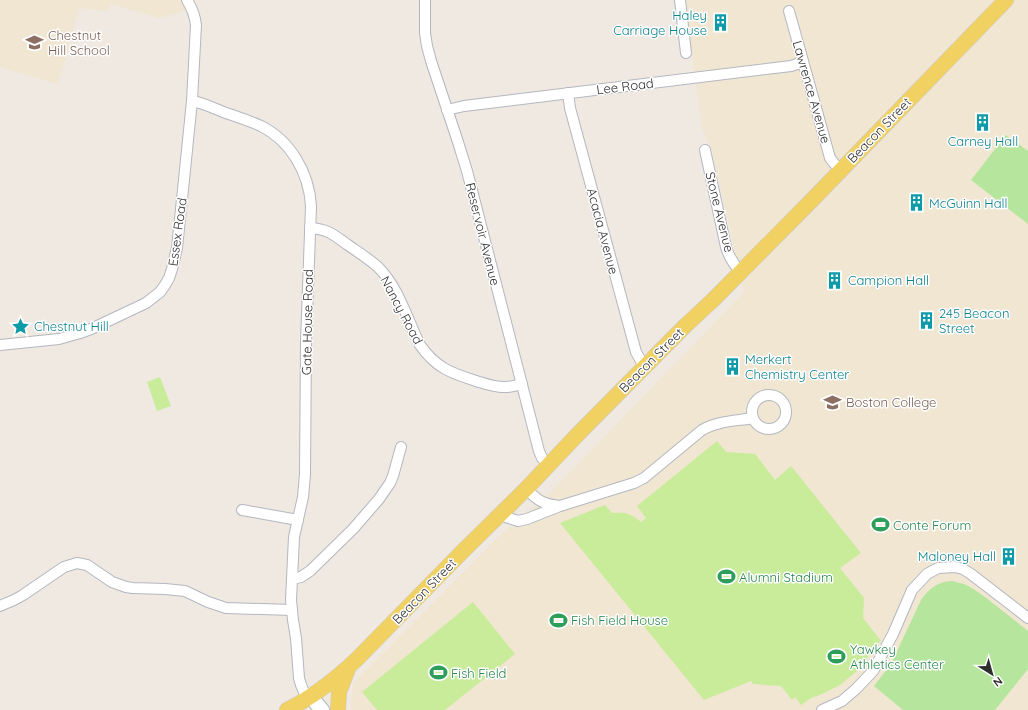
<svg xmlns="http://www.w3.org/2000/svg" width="1028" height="710" font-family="Quicksand,sans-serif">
  <rect width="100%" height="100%" fill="#efe9e1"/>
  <!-- education -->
  <g fill="#f0e6d1">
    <path d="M0,0h184l4,10 -29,8 -48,-14 -3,7 -29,-3 -21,76 -58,-17z"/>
    <path d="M685,0h343v710h-677l2,-27 145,-146 52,-44 194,-201 -32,-141 -10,-23z"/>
  </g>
  <!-- green -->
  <g fill="#b6e59e">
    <path d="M1006,135l22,16v73l-57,-44z"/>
    <path d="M952,581l12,3 8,4 13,9 43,34v38l-33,41h-92l-29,-24 17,-22 30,-64c9,-12 16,-18 31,-19z"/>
  </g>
  <!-- pitch -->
  <g fill="#c9ec9a">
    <path d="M160,377l11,29 -14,5 -10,-29z"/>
    <path d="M717,441l9,11 29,2 20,26 16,-14 70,87 -21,15 24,30 -1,20 18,23 -5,4 -11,16 -8,10 -17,14 -18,9 -11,4 -10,7 -6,-8 -3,3 -11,-14 -28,-2 -2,-3 -47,19 -144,-177 45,-18 7,8c12,-2 20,1 29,9l5,-4 -9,-12z"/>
    <path d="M473,602l42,52 -70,56h-68l-15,-18z"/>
  </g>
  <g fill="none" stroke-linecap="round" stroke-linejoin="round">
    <defs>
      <g id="street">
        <path d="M425,0v33l2,13 4,15 27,81 9,29 72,280 3,7 7,7"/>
        <path d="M680,0l6,53"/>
        <path d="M789,11l41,147 3,4 7,8"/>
        <path d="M568,93l2,15 66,244 6,11 3,3"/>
        <path d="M192,101c12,2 23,8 34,12 12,4 24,8 35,13 30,15 48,47 50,80l-5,137 -1,131 -2,23 -9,40 -3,63 2,20 3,18 3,40 2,7 6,14"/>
        <path d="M447,110l17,-4 327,-40 12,-4"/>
        <path d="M705,150l21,97c3,10 7,17 15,25"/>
        <path d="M310,228c18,1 24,7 38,17 10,7 21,14 30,22 21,21 29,52 42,78 16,23 31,28 56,36 10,3 20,7 30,6 6,0 11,-2 16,-3"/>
        <path d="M0,345l59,-6 21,-6 11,-4 55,-26 14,-11 5,-7 4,-7 3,-9 5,-21 15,-147 4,-76c-1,-9 -4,-17 -9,-25"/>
        <circle cx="769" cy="412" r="17"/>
        <path d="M526,489c13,12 16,15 34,17"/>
        <path d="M242,510l56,10"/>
        <path d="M502,514l4,3 12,4 9,-2 33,-13 74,-23 10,-5 58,-48c15,-9 34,-9 51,-12"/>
        <path d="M292,579l9,-2 9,-6 43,-42 26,-30 11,-16 3,-7 8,-29"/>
        <path d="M0,606l14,-6 9,-5 41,-28 13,-4 10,2 25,17 14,5 7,1 32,1 20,2 23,11 18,6 66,2"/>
        <path d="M822,710l20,-9 14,-12 17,-18 20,-37 19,-44 15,-16 11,-6 17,-1 8,2 8,5 57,44"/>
      </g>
      <path id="secondary" d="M311,697l11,13"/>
      <g id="primary">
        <path d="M287,710c26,-13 49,-31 70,-51l106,-108 63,-62 53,-56 107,-108 27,-25 100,-101 193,-199"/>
        <path d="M338,710l1,-18 9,-23"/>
      </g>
    </defs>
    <!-- street casing -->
    <use href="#street" stroke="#b4b7c1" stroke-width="12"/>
    <!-- secondary casing -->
    <use href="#secondary" stroke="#b4b7c1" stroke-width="16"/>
    <!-- primary casing -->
    <use href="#primary" stroke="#c9c9c9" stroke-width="16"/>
    <!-- street -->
    <use href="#street" stroke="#fff" stroke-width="10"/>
    <!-- secondary -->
    <use href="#secondary" stroke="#fff" stroke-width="14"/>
    <!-- primary -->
    <use href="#primary" stroke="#f2d163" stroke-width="15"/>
  </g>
  <!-- icons -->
  <defs>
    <symbol id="building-bare" viewBox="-9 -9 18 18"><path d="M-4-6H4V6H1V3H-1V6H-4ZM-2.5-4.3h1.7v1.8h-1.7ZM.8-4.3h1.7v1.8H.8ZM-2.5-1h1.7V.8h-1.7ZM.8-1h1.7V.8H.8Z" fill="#0f9aa8" stroke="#fff" stroke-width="2.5" paint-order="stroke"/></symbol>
    <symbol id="school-bare" viewBox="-9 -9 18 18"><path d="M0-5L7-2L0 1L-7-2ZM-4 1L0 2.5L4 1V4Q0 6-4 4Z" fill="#8d6e63" stroke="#fff" stroke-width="2.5" paint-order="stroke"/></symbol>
    <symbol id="sight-bare" viewBox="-9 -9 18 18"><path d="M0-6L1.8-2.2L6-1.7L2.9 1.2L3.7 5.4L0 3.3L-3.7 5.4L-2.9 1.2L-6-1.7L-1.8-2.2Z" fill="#0f9aa8" stroke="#fff" stroke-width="2.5" paint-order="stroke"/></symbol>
    <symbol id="university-bare" viewBox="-9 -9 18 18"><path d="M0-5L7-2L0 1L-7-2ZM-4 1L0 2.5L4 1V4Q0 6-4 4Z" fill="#8d6e63" stroke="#fff" stroke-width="2.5" paint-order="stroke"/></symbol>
    <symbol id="stadium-bare" viewBox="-9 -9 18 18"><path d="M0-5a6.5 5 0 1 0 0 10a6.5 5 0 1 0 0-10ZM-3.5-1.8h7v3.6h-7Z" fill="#2e9e5b" stroke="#fff" stroke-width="2.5" paint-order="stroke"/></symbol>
  </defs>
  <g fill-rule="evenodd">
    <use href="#building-bare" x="708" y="10" width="25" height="25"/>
    <use href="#school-bare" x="22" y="30" width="25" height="25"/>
    <use href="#building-bare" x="970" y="110" width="25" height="25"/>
    <use href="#building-bare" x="904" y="190" width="25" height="25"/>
    <use href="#building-bare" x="822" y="268" width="25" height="25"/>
    <use href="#building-bare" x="914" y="308" width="25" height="25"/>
    <use href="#sight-bare" x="8" y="314" width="25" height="25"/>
    <use href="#building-bare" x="720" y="354" width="25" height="25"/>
    <use href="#university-bare" x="820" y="390" width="25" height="25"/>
    <use href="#stadium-bare" x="868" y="512" width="25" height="25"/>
    <use href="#building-bare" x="996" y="544" width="25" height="25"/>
    <use href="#stadium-bare" x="714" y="564" width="25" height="25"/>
    <use href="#stadium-bare" x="546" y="608" width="25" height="25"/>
    <use href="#stadium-bare" x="824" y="644" width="25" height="25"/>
    <use href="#stadium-bare" x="426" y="660" width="25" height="25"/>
  </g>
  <g text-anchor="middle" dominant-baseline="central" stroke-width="3" stroke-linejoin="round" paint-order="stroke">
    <!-- culture labels -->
    <g font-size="13" fill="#0d838f" stroke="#fff" text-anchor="start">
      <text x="707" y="15" text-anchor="end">Haley<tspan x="707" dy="15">Carriage House</tspan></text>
      <text x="983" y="141" text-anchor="middle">Carney Hall</text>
      <text x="929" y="203">McGuinn Hall</text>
      <text x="848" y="280">Campion Hall</text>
      <text x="939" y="313">245 Beacon<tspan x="939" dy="15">Street</tspan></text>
      <text x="34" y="326">Chestnut Hill</text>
      <text x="745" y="359">Merkert<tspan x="745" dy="15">Chemistry Center</tspan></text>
      <text x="996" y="556" text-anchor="end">Maloney Hall</text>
    </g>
    <!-- education labels -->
    <g font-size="13" fill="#785e54" stroke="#fff" text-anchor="start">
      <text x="48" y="35">Chestnut<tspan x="48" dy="15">Hill School</tspan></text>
      <text x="846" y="402">Boston College</text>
    </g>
    <!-- street labels -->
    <g font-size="13" fill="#2e2e2e" stroke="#fff">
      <text transform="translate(625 86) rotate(-7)">Lee Road</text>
      <text transform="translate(812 92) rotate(74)">Lawrence Avenue</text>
      <text transform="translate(879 130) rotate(-46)">Beacon Street</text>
      <text transform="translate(720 212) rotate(76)">Stone Avenue</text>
      <text transform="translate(603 231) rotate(75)">Acacia Avenue</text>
      <text transform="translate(177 232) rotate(-82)">Essex Road</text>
      <text transform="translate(483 234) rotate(76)">Reservoir Avenue</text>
      <text transform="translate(402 310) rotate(62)">Nancy Road</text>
      <text transform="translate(307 322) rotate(-89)">Gate House Road</text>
      <text transform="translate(651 360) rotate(-45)">Beacon Street</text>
      <text transform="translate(424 591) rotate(-46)">Beacon Street</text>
    </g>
    <!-- leisure labels -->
    <g font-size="13" fill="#27864d" stroke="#fff" text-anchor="start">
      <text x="893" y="525">Conte Forum</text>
      <text x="739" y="577">Alumni Stadium</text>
      <text x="571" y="620">Fish Field House</text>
      <text x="850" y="649">Yawkey<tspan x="850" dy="15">Athletics Center</tspan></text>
      <text x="451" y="673">Fish Field</text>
    </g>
  </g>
  <!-- north arrow -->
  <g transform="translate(992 674) rotate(143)" stroke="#ffffff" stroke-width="3" paint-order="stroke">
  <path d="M0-3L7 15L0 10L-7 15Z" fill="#2e2e2e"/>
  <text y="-6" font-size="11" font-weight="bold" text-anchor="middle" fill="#2e2e2e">N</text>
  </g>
</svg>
